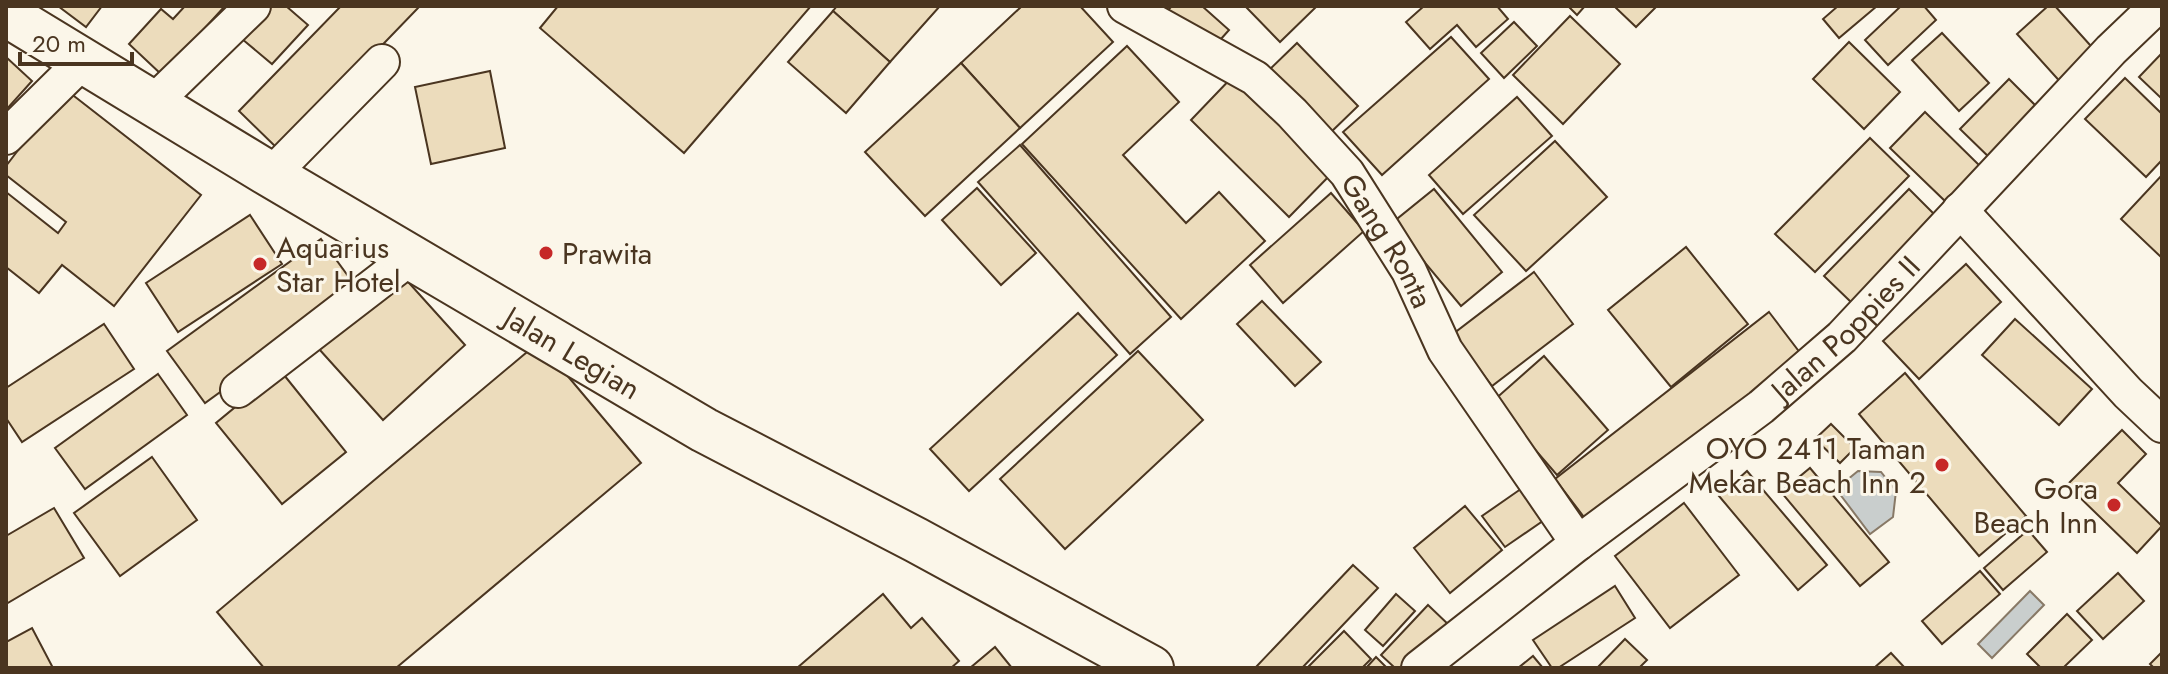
<svg xmlns="http://www.w3.org/2000/svg" width="2168" height="674" font-family="Jost,sans-serif">
  <rect width="100%" height="100%" fill="#fbf6e9"/>
  <!-- water -->
  <g fill="#c9cecd" stroke="#887966" stroke-width="2">
    <path d="M1858,471l23,1 15,19 -3,26 -23,17 -34,-45z"/>
    <path d="M2030,591l14,14 -52,53 -14,-14z"/>
  </g>
  <!-- building -->
  <g fill="#ecdcbc" stroke="#4a3520" stroke-width="2">
    <path d="M58,6h44l-16,21z"/>
    <path d="M185,6h40l-63,69 -33,-31 32,-35 12,10z"/>
    <path d="M272,6h14l22,19 -36,39 -30,-25z"/>
    <path d="M341,6h75l2,2 -138,143 -41,-40z"/>
    <path d="M558,6h253l-127,147 -144,-125z"/>
    <path d="M837,6h103l-50,56 -57,-51z"/>
    <path d="M1022,6h58l33,36 -93,86 -59,-65z"/>
    <path d="M1172,6h30l27,24 -17,19 -44,-39z"/>
    <path d="M1245,6h72l-37,36z"/>
    <path d="M1424,6h73l11,13 -32,28 -19,-22 -27,24 -24,-27z"/>
    <path d="M1568,6h17l-8,9z"/>
    <path d="M1614,6h43l-21,21z"/>
    <path d="M1838,6h39l-38,32 -16,-19z"/>
    <path d="M1901,6h23l12,14 -48,45 -23,-25z"/>
    <path d="M2048,6h7l44,49 -35,31 -47,-52z"/>
    <path d="M833,11l57,51 -44,51 -58,-51z"/>
    <path d="M1570,16l50,48 -57,60 -50,-49z"/>
    <path d="M1514,22l23,24 -33,32 -23,-25z"/>
    <path d="M1942,33l47,50 -30,28 -47,-51z"/>
    <path d="M1451,37l38,42 -107,96 -39,-43z"/>
    <path d="M1849,42l51,50 -36,37 -51,-50z"/>
    <path d="M1297,43l61,63 -30,29 -61,-63z"/>
    <path d="M1127,46l52,56 -56,53 63,68 33,-31 46,49 -84,78 -159,-175z"/>
    <path d="M2162,53v46l-23,-22z"/>
    <path d="M6,57l26,24 -26,29z"/>
    <path d="M961,63l59,65 -95,88 -60,-64z"/>
    <path d="M490,71l15,77 -74,16 -16,-77z"/>
    <path d="M1238,71l99,97 -48,49 -98,-97z"/>
    <path d="M2125,78l37,36v46l-16,17 -61,-58z"/>
    <path d="M2009,79l34,34 -49,49 -34,-33z"/>
    <path d="M65,89l136,106 -87,111 -52,-41 -23,28 -33,-26v-75l52,41 8,-11 -60,-47v-9z"/>
    <path d="M1517,97l35,39 -89,78 -34,-39z"/>
    <path d="M1925,112l56,55 -35,35 -56,-54z"/>
    <path d="M1870,138l39,38 -94,96 -40,-38z"/>
    <path d="M1555,141l52,56 -81,74 -52,-56z"/>
    <path d="M1020,145l151,172 -41,37 -152,-172z"/>
    <path d="M2162,175v83l-41,-39z"/>
    <path d="M977,188l59,65 -35,32 -59,-65z"/>
    <path d="M1434,189l68,83 -41,34 -69,-83z"/>
    <path d="M1909,189l28,28 -85,86 -28,-27z"/>
    <path d="M1331,193l33,38 -81,72 -33,-38z"/>
    <path d="M250,215l32,49 -104,68 -32,-49z"/>
    <path d="M321,239l38,52 -154,112 -38,-52z"/>
    <path d="M1686,247l62,77 -77,63 -63,-77z"/>
    <path d="M1966,264l35,38 -82,77 -36,-38z"/>
    <path d="M1534,272l39,52 -81,62 -39,-52z"/>
    <path d="M401,274l64,71 -82,75 -64,-71z"/>
    <path d="M1262,301l59,61 -26,24 -58,-62z"/>
    <path d="M1769,312l35,46 -214,167 -35,-46z"/>
    <path d="M1078,313l39,42 -148,136 -39,-42z"/>
    <path d="M2015,319l77,70 -33,36 -77,-70z"/>
    <path d="M104,324l30,45 -112,73 -16,-24v-30z"/>
    <path d="M539,342l102,121 -245,205h-132l-47,-56z"/>
    <path d="M1138,351l65,69 -138,129 -65,-70z"/>
    <path d="M1544,356l64,74 -51,45 -64,-74z"/>
    <path d="M280,370l66,82 -64,52 -66,-81z"/>
    <path d="M1905,373l121,143 -47,40 -120,-142z"/>
    <path d="M158,374l29,41 -102,74 -30,-41z"/>
    <path d="M1831,424l24,24 -15,15 -25,-24z"/>
    <path d="M2122,430l24,24 -28,29 44,43 -25,27 -70,-68z"/>
    <path d="M152,457l45,63 -77,56 -46,-63z"/>
    <path d="M1810,468l79,94 -29,24 -79,-94z"/>
    <path d="M1747,471l80,94 -29,25 -79,-94z"/>
    <path d="M1528,484l22,32 -45,31 -23,-31z"/>
    <path d="M1684,503l55,72 -69,53 -55,-72z"/>
    <path d="M1465,506l37,44 -52,43 -36,-45z"/>
    <path d="M54,508l30,50 -78,46v-68z"/>
    <path d="M2028,530l19,22 -44,38 -19,-22z"/>
    <path d="M1353,565l25,23 -76,80h-47z"/>
    <path d="M1980,571l20,23 -58,50 -20,-23z"/>
    <path d="M2118,573l26,28 -41,38 -26,-28z"/>
    <path d="M1615,586l20,32 -77,50h-6l-19,-28z"/>
    <path d="M883,594l28,34 11,-10 37,43 -8,7h-154z"/>
    <path d="M1396,594l19,17 -32,35 -18,-16z"/>
    <path d="M1428,605l23,22 -39,41h-17l-14,-13z"/>
    <path d="M2067,614l25,26 -29,28h-22l-14,-14z"/>
    <path d="M32,628l21,40h-47v-26z"/>
    <path d="M1344,631l27,28 -9,9h-55z"/>
    <path d="M1625,639l22,21 -8,8h-42z"/>
    <path d="M995,647l17,21h-42z"/>
    <path d="M2162,652v16h-8l-4,-4z"/>
    <path d="M1891,653l14,15h-31z"/>
    <path d="M1533,656l10,12h-25z"/>
    <path d="M1376,657l11,11h-21z"/>
  </g>
  <g fill="none" stroke-linecap="round" stroke-linejoin="round">
    <defs>
      <g id="minor">
        <path id="s1" d="M1125,6l130,72 37,35 55,60 62,98 36,79 133,193"/>
        <path d="M153,103l100,-97"/>
        <path d="M6,137l77,-76"/>
        <path d="M271,175l111,-113"/>
        <path d="M1960,210l168,183 34,32"/>
        <path d="M238,390l173,-133"/>
        <path id="s2" d="M1419,668l159,-125 183,-136 81,-70 269,-287 46,-44"/>
      </g>
      <g id="secondary">
        <path id="s3" d="M6,14l265,161 433,255 212,110 235,128"/>
      </g>
    </defs>
    <!-- minor casing -->
    <use href="#minor" stroke="#4a3520" stroke-width="38"/>
    <!-- secondary casing -->
    <use href="#secondary" stroke="#4a3520" stroke-width="48"/>
    <!-- minor -->
    <use href="#minor" stroke="#fbf6e9" stroke-width="34"/>
    <!-- secondary -->
    <use href="#secondary" stroke="#fbf6e9" stroke-width="44"/>
  </g>
  <!-- markers -->
  <g fill="#c62828" stroke="#fbf6e9" stroke-width="3">
    <circle cx="546" cy="253" r="8"/>
    <circle cx="260" cy="264" r="8"/>
    <circle cx="1942" cy="465" r="8"/>
    <circle cx="2114" cy="505" r="8"/>
  </g>
  <g text-anchor="middle" dominant-baseline="central" stroke-width="6" stroke-linejoin="round" paint-order="stroke">
    <!-- street labels -->
    <g font-size="30" fill="#4a3520" stroke="#fbf6e9">
      <text stroke="none"><textPath href="#s1" startOffset="360">Gang Ronta</textPath></text>
      <text stroke="none"><textPath href="#s2" startOffset="546">Jalan Poppies II</textPath></text>
      <text stroke="none"><textPath href="#s3" startOffset="660">Jalan Legian</textPath></text>
    </g>
    <!-- poi labels -->
    <g font-size="30" fill="#4a3520" stroke="#fbf6e9" text-anchor="start">
      <text x="276" y="247">Aquarius<tspan x="276" dy="34">Star Hotel</tspan></text>
      <text x="562" y="253">Prawita</text>
      <text x="1926" y="448" text-anchor="end">OYO 2411 Taman<tspan x="1926" dy="34">Mekar Beach Inn 2</tspan></text>
      <text x="2098" y="488" text-anchor="end">Gora<tspan x="2098" dy="34">Beach Inn</tspan></text>
    </g>
  </g>
  <!-- border -->
  <rect width="2168" height="674" fill="none" stroke="#4a3520" stroke-width="16"/>
  <!-- scale -->
  <path d="M20 52v12h112v-12" fill="none" stroke="#4a3520" stroke-width="4"/>
  <text x="32" y="52" font-size="24" fill="#4a3520" stroke="#fbf6e9" stroke-width="6" paint-order="stroke">20 m</text>
</svg>
